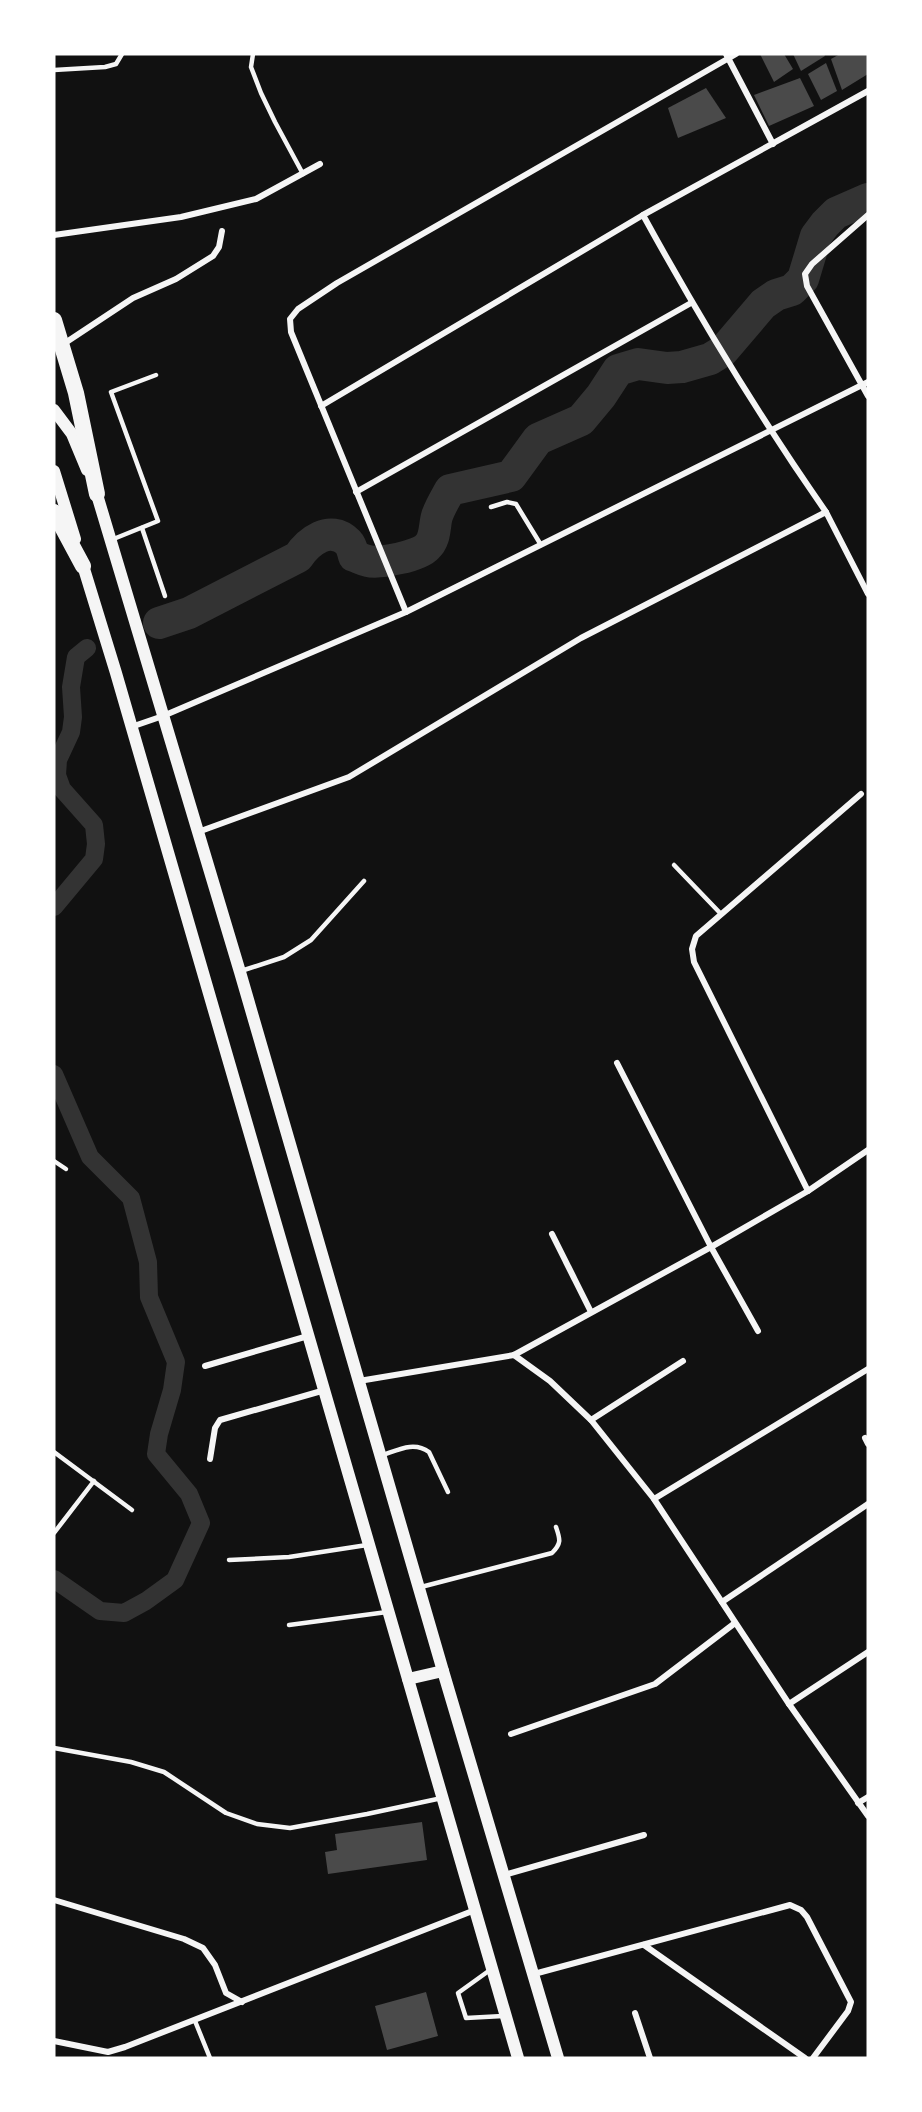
<svg xmlns="http://www.w3.org/2000/svg" width="922" height="2112" font-family="'Golos Text',sans-serif">
  <rect width="100%" height="100%" fill="#111"/>
  <g fill="none" stroke-linecap="round" stroke-linejoin="round">
    <!-- canal -->
    <g stroke="#333" stroke-width="18">
      <path d="M54,907l40,-48 2,-15 -2,-19 -32,-36 -5,-14 1,-15 13,-28 2,-15 -2,-30 5,-30 11,-9"/>
      <path d="M54,1074l36,83 41,41 17,64 1,35 27,65 -4,28 -13,44 -3,20 33,40 12,29 -26,57 -29,21 -22,12 -24,-2 -46,-32"/>
    </g>
    <!-- river -->
    <path stroke="#333" stroke-width="32" d="M159,623l30,-10 109,-56c10,-15 32,-33 50,-15 3,3 5,10 6,14 4,1 9,4 14,5 11,3 51,-5 59,-14 9,-8 7,-21 10,-31 3,-9 8,-17 13,-26l61,-14 27,-37 43,-19 20,-24 17,-26 20,-6 29,4 15,-1 28,-8 13,-8 40,-47 13,-9 16,-5 11,-11 13,-43 9,-12 11,-11 32,-14"/>
  </g>
  <!-- building -->
  <g fill="#4a4a4a">
    <path d="M760,54h24l9,15 -19,13z"/>
    <path d="M793,54h31l1,2 -24,15z"/>
    <path d="M840,54h28v20l-26,16 -11,-31z"/>
    <path d="M826,63l11,28 -16,9 -13,-26z"/>
    <path d="M800,78l14,28 -45,20 -15,-31z"/>
    <path d="M706,88l20,30 -48,20 -10,-30z"/>
    <path d="M422,1822l5,38 -99,14 -3,-22 12,-2 -2,-16z"/>
    <path d="M426,1992l12,44 -51,14 -12,-44z"/>
  </g>
  <g fill="none" stroke-linecap="round" stroke-linejoin="round">
    <!-- service -->
    <g stroke="#f5f5f5" stroke-width="4.5">
      <path d="M253,54l-2,13 10,26 14,29 28,52"/>
      <path d="M54,70l51,-3 11,-3 6,-10"/>
      <path d="M491,507l16,-5 9,2 25,41"/>
      <path d="M142,528l23,68"/>
      <path d="M111,540l47,-19 -47,-129 45,-17"/>
      <path d="M674,865l47,49"/>
      <path d="M241,971l43,-14 27,-17 53,-59"/>
      <path d="M54,1161l12,8"/>
      <path d="M54,1452l78,58"/>
      <path d="M383,1455c15,-5 31,-14 46,-3l19,40"/>
      <path d="M54,1533l40,-52"/>
      <path d="M229,1560l60,-3 78,-12"/>
      <path d="M421,1587l131,-34c10,-10 8,-14 4,-26"/>
      <path d="M289,1625l98,-13"/>
      <path d="M54,1748l77,14 33,10 62,41 31,11 33,4 77,-14 75,-16"/>
      <path d="M490,1970l-32,23 8,25 37,-2"/>
      <path d="M195,2021l15,37"/>
    </g>
    <!-- minor -->
    <g stroke="#f5f5f5" stroke-width="6">
      <path d="M726,54l47,90"/>
      <path d="M868,215l-56,49 -7,10 2,12 61,110"/>
      <path d="M54,235l127,-18 75,-18 64,-35"/>
      <path d="M62,345l71,-47 43,-19 37,-23 6,-9 3,-16"/>
      <path d="M321,406l322,-191"/>
      <path d="M356,492l335,-189"/>
      <path d="M826,512c-67,-96 -127,-195 -183,-297l225,-124"/>
      <path d="M406,612l-115,-280 -1,-13 8,-10 39,-26 399,-229"/>
      <path d="M131,727l32,-11 243,-104 462,-230"/>
      <path d="M198,832l151,-55 232,-139 245,-126 42,82"/>
      <path d="M617,1063l94,184 47,84"/>
      <path d="M808,1191l-114,-229 -2,-13 4,-13 165,-142"/>
      <path d="M552,1234l39,78"/>
      <path d="M514,1355l36,26 41,39 63,79 135,205 79,112"/>
      <path d="M205,1366l103,-30"/>
      <path d="M359,1381l155,-26 197,-108 97,-56 60,-41"/>
      <path d="M591,1420l92,-59"/>
      <path d="M865,1438l3,6"/>
      <path d="M210,1459l5,-31 5,-8 105,-30"/>
      <path d="M654,1499l214,-130"/>
      <path d="M722,1602l146,-98"/>
      <path d="M789,1704l79,-52"/>
      <path d="M511,1734l144,-50 80,-61"/>
      <path d="M858,1803l10,-6"/>
      <path d="M504,1875l140,-40"/>
      <path d="M54,1900l130,39 19,9 12,17 11,28 16,9"/>
      <path d="M644,1945l161,113"/>
      <path d="M534,1974l256,-69 11,5 6,7 44,85 -3,9 -35,47"/>
      <path d="M635,2013l15,45"/>
      <path d="M54,2041l54,11 17,-5 350,-137"/>
    </g>
    <!-- secondary -->
    <g stroke="#f5f5f5" stroke-width="12">
      <path d="M54,410l18,24 15,36"/>
      <path d="M54,471l21,68"/>
      <path d="M95,488l145,484 203,699 115,387"/>
      <path d="M81,559l35,114 402,1385"/>
      <path d="M408,1679l35,-8"/>
    </g>
    <!-- trunk -->
    <g stroke="#f5f5f5" stroke-width="16">
      <path d="M54,320l22,73 21,101"/>
      <path d="M54,512l29,54"/>
    </g>
  </g>
  <!-- border -->
  <rect width="922" height="2112" fill="none" stroke="#ffffff" stroke-width="111"/>
</svg>
